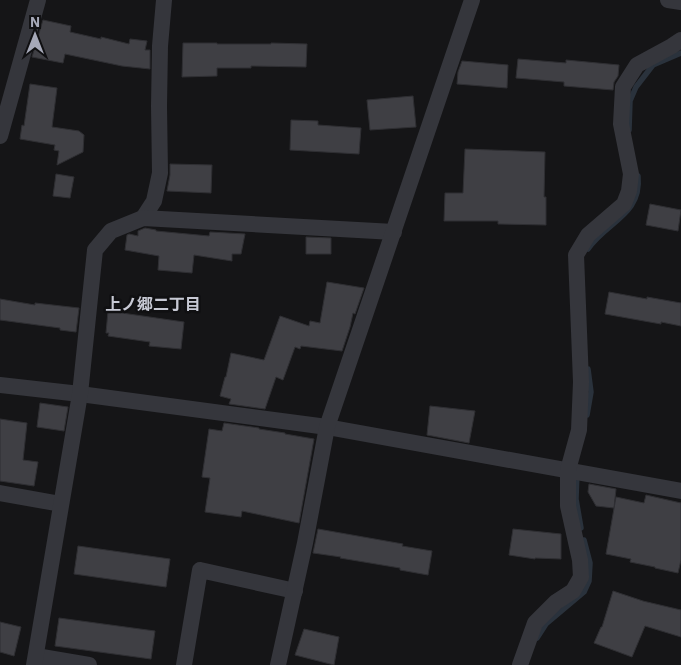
<svg xmlns="http://www.w3.org/2000/svg" width="681" height="665" font-family="'IBM Plex Sans','Noto Sans JP',sans-serif">
  <rect width="100%" height="100%" fill="#151517"/>
  <g fill="none" stroke-linecap="round" stroke-linejoin="round">
    <!-- stream -->
    <g stroke="#2a323c" stroke-width="5.5">
      <path d="M629,130l1,-29 6,-14 17,-22 28,-12"/>
      <path d="M588,249c18,-27 54,-34 50,-73"/>
      <path d="M587,415l4,-23 -3,-23"/>
      <path d="M577,473l-1,26 5,29"/>
      <path d="M537,638l9,-14 38,-32 5,-11 1,-18 -6,-23"/>
    </g>
  </g>
  <!-- building -->
  <g fill="#3f3f44" stroke="#2f2f33">
    <path d="M43,20l28,6 -1,6 31,7v-2l28,7 1,-5 17,2 -2,9h5v19l-28,-3 -57,-12 -2,9 -31,-6z"/>
    <path d="M183,43h34v1h54v-1l36,1 -1,23 -55,-1v2h-34v8l-35,1z"/>
    <path d="M518,59l48,4v-3l53,5 -1,11 -4,6 -1,8 -49,-4v-4l-48,-4z"/>
    <path d="M462,61l46,4 -1,23 -50,-4 1,-12z"/>
    <path d="M30,84l27,4 -5,39 27,4 5,4 -1,17 -26,13 2,-14 -5,-1 1,-5 -35,-6 2,-14 2,1z"/>
    <path d="M413,96l3,31 -46,3 -3,-30z"/>
    <path d="M291,120l27,1v4l43,3 -2,26 -69,-4z"/>
    <path d="M465,149l80,3 -1,45h2v28l-48,-1v-3h-54l1,-28h18z"/>
    <path d="M170,164l42,1 -1,28 -44,-2 3,-16z"/>
    <path d="M56,174l18,3 -4,21 -17,-2z"/>
    <path d="M650,204l31,6 -3,21 -32,-6z"/>
    <path d="M145,228l11,2v1l53,5 1,-4 35,2 -4,20h-9v7l-38,-6 -2,18 -34,-3 1,-14 -34,-6 2,-15 2,-1 9,2v-5z"/>
    <path d="M306,237l25,1v16h-25z"/>
    <path d="M327,282l37,6 -9,26 -2,-1 -3,14 -8,24 -41,-5 -1,3 -5,-2 -12,33 -7,-3 -11,32 -36,-5 2,-5 -11,-3 5,-19h1l5,-24 33,7 16,-44 29,10 1,-5 10,2z"/>
    <path d="M609,292l38,7v-2l34,6v23l-20,-4v2l-17,-3 -39,-7z"/>
    <path d="M0,299l35,6v-2l44,5 -3,24 -16,-2v-2l-60,-8z"/>
    <path d="M108,311l76,11 -3,27 -32,-3 1,-4 -42,-6 1,-3h-3z"/>
    <path d="M40,403l28,4 -4,24 -27,-4z"/>
    <path d="M430,406l45,5 -6,32 -42,-8z"/>
    <path d="M0,419l27,4 -4,37 15,2 -4,24 -34,-5z"/>
    <path d="M224,423l35,5v1l26,4v1l29,5 -15,84 -57,-12 -1,6 -36,-5 5,-34 -8,-1 7,-48 13,2z"/>
    <path d="M589,484l27,5 -2,19 -18,-2 -8,-14z"/>
    <path d="M646,495l35,8v57l-3,13 -23,-5v-1l-25,-5 1,-3 -25,-5 10,-57 28,6z"/>
    <path d="M318,529l85,15 -1,2 30,5 -4,24 -28,-5v-2l-60,-10 1,-1 -28,-4z"/>
    <path d="M513,529l48,5v25l-26,-1v1l-26,-4z"/>
    <path d="M78,546l92,13 -4,28 -92,-13z"/>
    <path d="M613,591l30,10 38,9v27l-36,-11 -13,31 -38,-14 7,-16h1z"/>
    <path d="M59,618l96,13 -4,28 -96,-13z"/>
    <path d="M0,622l21,5 -7,29 -14,-4z"/>
    <path d="M304,629l35,8 -5,28 -39,-10z"/>
  </g>
  <g fill="none" stroke-linecap="round" stroke-linejoin="round">
    <!-- minor -->
    <g stroke="#35363c" stroke-width="16">
      <path d="M668,0l13,2"/>
      <path d="M0,136l38,-136"/>
      <path d="M143,218l11,-17 6,-28 -1,-67 1,-60 4,-46"/>
      <path d="M0,385l80,9 247,33 354,64"/>
      <path d="M0,493l61,11"/>
      <path d="M36,656l53,9"/>
      <path d="M34,665l46,-271 15,-144 16,-19 32,-13 251,14"/>
      <path d="M184,665l16,-95 95,21"/>
      <path d="M278,665l27,-122 22,-116 145,-427"/>
      <path d="M520,665l15,-42 21,-21 17,-11 8,-14 -1,-17 -12,-54v-36l11,-40 2,-48 -5,-127 12,-20 36,-31 5,-13 2,-17 -10,-50 2,-37 14,-22 35,-19 9,-6"/>
    </g>
  </g>
  <g text-anchor="middle" dominant-baseline="central" stroke-width="5" stroke-linejoin="round" paint-order="stroke">
    <!-- neighbourhood labels -->
    <g font-size="16" font-weight="bold" fill="#c7c9d4" stroke="#101012">
      <text x="153" y="304">上ノ郷二丁目</text>
    </g>
  </g>
  <!-- north arrow -->
  <g transform="translate(35 35)" stroke="#101012" stroke-width="4" paint-order="stroke">
  <path d="M0-4L9 19L0 12L-9 19Z" fill="#a6a9b8"/>
  <text y="-8" font-size="14" font-weight="bold" text-anchor="middle" fill="#a6a9b8">N</text>
  </g>
</svg>
